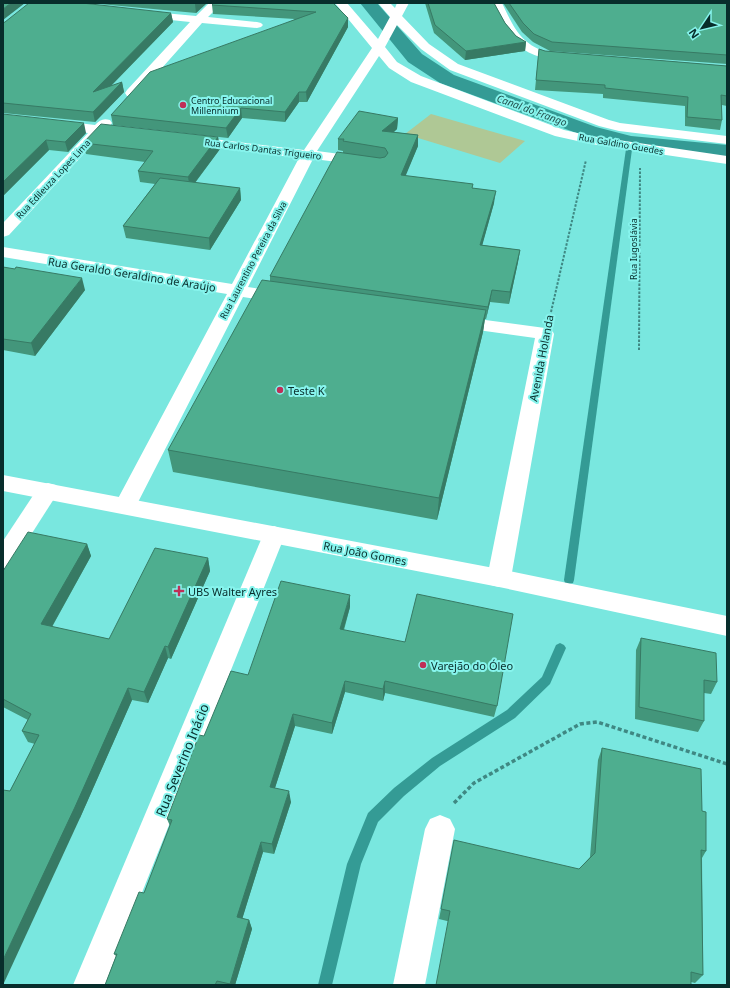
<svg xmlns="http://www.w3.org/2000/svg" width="730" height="988" font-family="'Noto Sans',sans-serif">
  <rect width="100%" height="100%" fill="#79e7df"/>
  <!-- green -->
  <path fill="#afc895" d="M431,114l94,27 -25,22 -95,-29z"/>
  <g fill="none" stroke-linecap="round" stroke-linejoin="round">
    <!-- stream -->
    <g fill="#349b95" fill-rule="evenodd">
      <path d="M630,140l3,2 -59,438 -1,3 -4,1 -4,-1 -1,-3 63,-438z"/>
      <path d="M560,643l4,2 2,3 -16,36 -35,34 -75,48 -36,30 -26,26 -17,42 -29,121h-14l29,-121 21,-51 26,-25 38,-30 75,-48 35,-33 14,-32z"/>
    </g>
    <!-- canal -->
    <path fill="#349b95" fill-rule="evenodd" d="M360,3h17l45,51 32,21 142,52 35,9 96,9v14l-105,-12 -40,-12 -142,-52 -32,-21z"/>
    <!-- path-far1 -->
    <g stroke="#3f8883" stroke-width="2" stroke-dasharray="2.5 1.5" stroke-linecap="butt">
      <path d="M551,312l35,-152"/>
      <path d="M639,350l1,-182"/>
    </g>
    <!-- path -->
    <path stroke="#3f8883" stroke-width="3.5" stroke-dasharray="4 2.5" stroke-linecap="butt" d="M454,803l20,-20 106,-59 17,-2 130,42"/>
    <!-- minor -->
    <g fill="#fff" fill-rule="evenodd">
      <path d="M209,3h13l-14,14 49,5 4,1 2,2 -2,2 -4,1 -55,-5 -65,73h-10l-2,-3 2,-3 63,-68 -48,-5 -4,-1 -2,-2 2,-2 4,-1 54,5z"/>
      <path d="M335,3h12l31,36 12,-22 -12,-14h12l5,5 2,-5h12l-7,13 27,28 29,20 151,56 11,3 107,13v8l-108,-13 -20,-5 -149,-56 -29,-21 -24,-24 -12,22 12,15 24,14 143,54 27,6 136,20v8l-136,-20 -36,-8 -144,-54 -22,-14 -10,-12 -62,95 46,6 5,1 2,3 -2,3 -5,1 -50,-6 -65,128 42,7 3,4 -3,4 -6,1 -41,-6 -110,215 -8,2 -8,-2 -3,-6 113,-212 -224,-37v-10l229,37 67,-126 -110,-14 -5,-1 -2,-3 2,-3 5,-1 115,14 68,-102z"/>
      <path d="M490,3h12c12,25 19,42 48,50 8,1 15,2 22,3l2,3 -2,3c-8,2 -16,-1 -24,-3 -35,-8 -43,-26 -58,-56z"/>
      <path d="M3,114l92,11c5,-5 8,-7 15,-5l2,3 -3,4 21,3 2,3 -2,3 -5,1 -23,-3 -93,101 -6,2v-14l85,-90 -85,-11z"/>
      <path d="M455,316l90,12 7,2 2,4 -43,244 -4,7 -8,2 -8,-2 -4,-7 48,-240 -86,-12 -3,-4 3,-4z"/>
      <path d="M48,483l8,2 3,6 -48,75 -8,3v-28l37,-56z"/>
      <path d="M274,526l8,3 3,6 -180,450h-32l190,-450 3,-6z"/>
      <path d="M440,815l10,4 5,10 -30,156h-32l32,-156 5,-10z"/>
    </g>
    <!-- tertiary -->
    <path fill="#fff" fill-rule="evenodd" d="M3,475l496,94 228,47v20l-228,-49 -496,-96z"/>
  </g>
  <!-- wall -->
  <g fill="#43967b">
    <path d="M89,3h118l-11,10z"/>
    <path d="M333,3l15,15v9l-41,75h-8l-14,20 -43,-4 -14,20 -115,-13 -2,-10 184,-96 -82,-5 -1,-9z"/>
    <path d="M425,3h69l11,20 11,13 10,6 -1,9 -60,9 -31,-27z"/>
    <path d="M503,3h224v61l-177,-13 -17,-9 -11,-10z"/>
    <path d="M171,13l2,9 -62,64 11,-4 2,10 -29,30 -92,-9v-90z"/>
    <path d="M539,49l6,2 182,15v40l-5,-1v15l-2,10 -35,-4v-20l-82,-8v-4l-68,-4z"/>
    <path d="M3,114l83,19 -18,19 -19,-2 -46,46z"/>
    <path d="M398,118l-1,11 -3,3 24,3v11l-13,30 68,12 21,15 -12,42 38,5 -2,12 -9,42 -19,-2 -4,17h-1l-2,13 -46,188 -264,-48 -5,-22 102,-169v-5l73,-123v-2l-5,-1v-11z"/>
    <path d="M218,137l2,12 -25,34 45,5 1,12 -31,50 -84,-12 -3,-12 32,-42 -15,-2 -2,-11 7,-9 -59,-8 -3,-11z"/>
    <path d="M3,267l82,23 -50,66 -32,-6z"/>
    <path d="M87,544l4,12 -39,71 57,12 99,-81 2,13 -39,88 -3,-1 -20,45 -16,-3 -52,118 -70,-27 25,-47 -7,-2 -6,-11 6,-11 -25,-13v-136z"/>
    <path d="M350,607l-6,23 153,76 -3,11 -109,-24 -2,8 -38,-9 -13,42 -37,-8 -20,62 16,14 -17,52 -11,-2 -21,67 7,1 3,9 -17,56h-130l11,-29 -2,-2 30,-61 26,-67 -3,-7 37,-83 44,-61z"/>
    <path d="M641,638l76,44 -6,12 -7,-1v28l-6,11 -63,-13 1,-69z"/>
    <path d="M602,748l100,63 4,40 -4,7 1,117 -8,8 -256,-64 2,-10 138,-40 11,-12 8,-97z"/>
  </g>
  <!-- shaded-wall -->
  <g fill="#377a64">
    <path d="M11,3h14l-22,17v-11z"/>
    <path d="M196,3h11l-11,10 -1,-9z"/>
    <path d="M171,13l2,9 -78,80 -2,-10z"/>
    <path d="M348,18v9l-41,75 -1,-10z"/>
    <path d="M526,42l-1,9 -60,9 1,-9z"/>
    <path d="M122,82l2,10 -29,30 -2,-10z"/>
    <path d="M299,92v10l-14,20v-10z"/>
    <path d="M241,108l1,10 -14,20 -2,-10z"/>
    <path d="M398,118l-1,11 -16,13 1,-11z"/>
    <path d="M84,123l2,10 -18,19 -3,-10z"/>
    <path d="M418,135v11l-17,41v-12z"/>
    <path d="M218,137l2,12 -30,40 -2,-12z"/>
    <path d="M46,140l3,10 -46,46v-14z"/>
    <path d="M240,188l1,12 -31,50 -1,-12z"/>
    <path d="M496,191l-2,12 -15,54 1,-12z"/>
    <path d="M520,250l-2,12 -9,42 1,-12z"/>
    <path d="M82,278l3,12 -50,66 -4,-13z"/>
    <path d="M492,290l-2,12 -4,17 2,-12z"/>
    <path d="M486,310l-3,22 -46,188 2,-22z"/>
    <path d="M87,544l4,12 -45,81 -5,-13z"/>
    <path d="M208,558l2,13 -39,88 -3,-12z"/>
    <path d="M350,595v12l-10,34v-12z"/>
    <path d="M165,646l3,12 -20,45 -4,-11z"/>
    <path d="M345,681v11l-13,42v-11z"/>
    <path d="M385,681v12l-2,8v-12z"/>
    <path d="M128,688l4,12 -52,118 -77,167v-25z"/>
    <path d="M293,714l2,12 -23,71 -2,-10z"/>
    <path d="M289,791l2,11 -17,52 -2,-10z"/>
    <path d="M261,842l2,10 -23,74 -3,-9z"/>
    <path d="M249,920l3,9 -17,56h-5z"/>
  </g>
  <!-- building -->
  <g fill="#4eae8f" stroke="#377a64">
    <path d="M3,3h8l-8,6z"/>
    <path d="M29,3h53l89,10 -78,79 29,-10 -29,30 -90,-9v-80l2,-1z"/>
    <path d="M214,3h119l15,15 -42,74h-7l-14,20 -44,-4 -15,20 -115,-13 39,-43 166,-60 -104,-7z"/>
    <path d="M428,3h66l11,20 11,13 10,6 -60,9 -31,-26z"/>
    <path d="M509,3h218v52l-175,-13 -18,-8 -11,-11z"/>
    <path d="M539,49l6,2 182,15v30l-6,-1 1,25 -35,-3 1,-20 -83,-9v-3l-69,-5z"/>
    <path d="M359,111l39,7 -16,13 36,4 -17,40 72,9 -1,4 24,3 -16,54 40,5 -10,42 -18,-2 -4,17 -218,-31 67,-124 43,6 5,-1 3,-4 -3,-5 -42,-7 1,-2h-6z"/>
    <path d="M3,114l81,9 -19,19 -19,-2 -43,42z"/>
    <path d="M101,124l117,13 -30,40 -50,-6 15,-20 -70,-8z"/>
    <path d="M160,178l80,10 -31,50 -86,-12z"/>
    <path d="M3,267l12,2 1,-2 66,11 -51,65 -28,-4z"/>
    <path d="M262,280l224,30 -47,188 -271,-48z"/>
    <path d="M28,532l59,12 -46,80 68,15 46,-91 53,10 -40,89 -3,-1 -21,46 -16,-4 -53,119 -72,153v-170l7,1 29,-56 -17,-4 9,-17 -28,-15v-128z"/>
    <path d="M281,581l69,14 -10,34 65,13 12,-48 96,20 -16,92 -112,-25 -2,8 -38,-8 -13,42 -39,-9 -23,73 19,4 -17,53 -11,-2 -24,75 12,3 -19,64 -13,-3 -2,4h-110l12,-31h-3l25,-62 5,1 28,-73 -5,-1 32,-84 5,1 27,-65 17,4z"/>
    <path d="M641,638l75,15 1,29 -13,-2v41l-65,-14z"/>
    <path d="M602,748l99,21 1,42 4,1v39l-5,-1 2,125 -12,-3v13h-255l14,-74 -9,-2 13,-69 125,29 16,-16z"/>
  </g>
  <!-- markers -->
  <g fill="#bf2f57" stroke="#87f4ed" stroke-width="1.5">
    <circle cx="183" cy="105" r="4"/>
    <circle cx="280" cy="390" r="4"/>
    <path d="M177 585h4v4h4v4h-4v4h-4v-4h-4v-4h4z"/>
    <circle cx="423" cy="665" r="4"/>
  </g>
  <g text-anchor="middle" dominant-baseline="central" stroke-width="4" stroke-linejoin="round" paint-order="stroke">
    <!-- far-poi labels -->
    <g font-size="9" fill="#082d2b" stroke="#87f4ed" text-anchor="start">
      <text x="191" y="100">Centro Educacional<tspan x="191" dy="10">Millennium</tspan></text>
    </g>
    <!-- far-street labels -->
    <g font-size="9" fill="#082d2b" stroke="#87f4ed">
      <text transform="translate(621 144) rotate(10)">Rua Galdino Guedes</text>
      <text transform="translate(263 149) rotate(7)">Rua Carlos Dantas Trigueiro</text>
      <text transform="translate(53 179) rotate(-47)">Rua Edileuza Lopes Lima</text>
      <text transform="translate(633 249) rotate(-90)">Rua Iugoslávia</text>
      <text transform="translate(253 260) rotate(-62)">Rua Laurentino Pereira da Silva</text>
    </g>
    <!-- far-water labels -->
    <g font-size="10" font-style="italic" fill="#1f4c49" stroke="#87f4ed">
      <text transform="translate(532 110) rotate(20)">Canal do Frango</text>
    </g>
    <!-- street labels -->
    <g font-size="11" fill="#082d2b" stroke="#87f4ed">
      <text transform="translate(132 274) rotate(9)">Rua Geraldo Geraldino de Araújo</text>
      <text transform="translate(541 358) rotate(-79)">Avenida Holanda</text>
      <text transform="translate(365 553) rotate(11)">Rua João Gomes</text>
    </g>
    <!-- poi labels -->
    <g font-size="11" fill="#082d2b" stroke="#87f4ed" text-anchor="start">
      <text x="288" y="390">Teste K</text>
      <text x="188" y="591">UBS Walter Ayres</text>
      <text x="431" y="665">Varejão do Óleo</text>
    </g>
    <!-- near-street labels -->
    <g font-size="13" fill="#082d2b" stroke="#87f4ed">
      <text transform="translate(182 760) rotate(-68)">Rua Severino Inácio</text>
    </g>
  </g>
  <!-- border -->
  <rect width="730" height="988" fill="none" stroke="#082d2b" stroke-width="8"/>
  <!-- north arrow -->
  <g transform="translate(702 28) rotate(235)" stroke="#87f4ed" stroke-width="3" paint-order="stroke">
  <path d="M0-3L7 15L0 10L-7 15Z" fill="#082d2b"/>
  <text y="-6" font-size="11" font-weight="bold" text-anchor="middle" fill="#082d2b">N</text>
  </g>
</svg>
